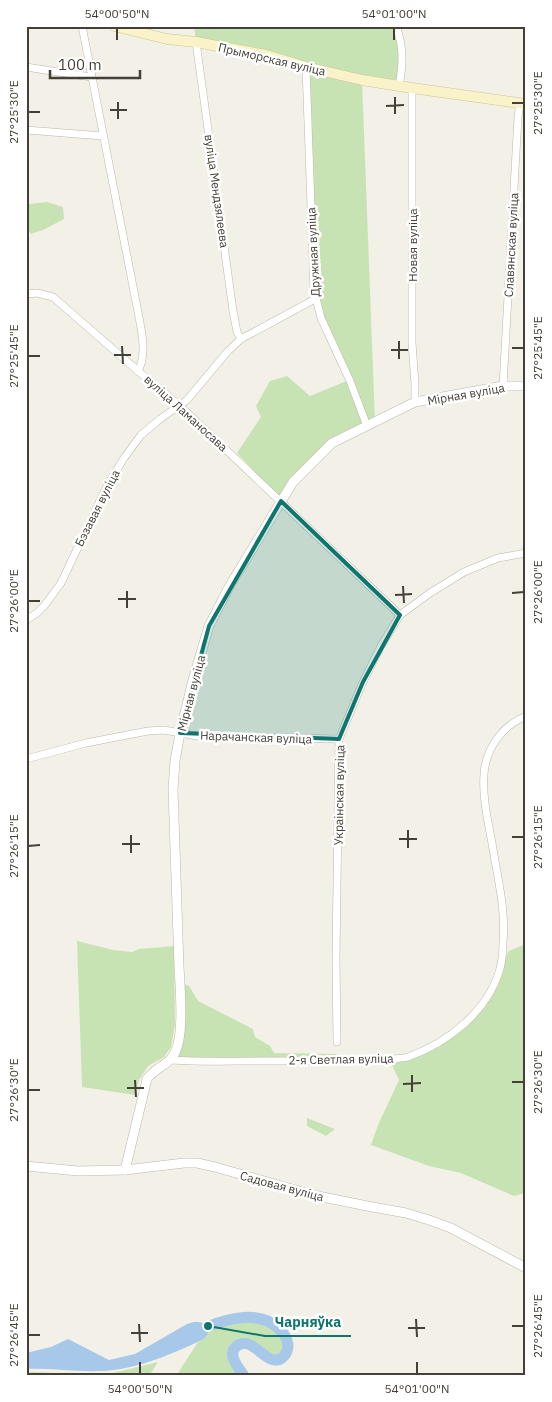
<svg xmlns="http://www.w3.org/2000/svg" width="552" height="1402" font-family="'IBM Plex Sans',sans-serif">
  <rect width="100%" height="100%" fill="#f2f0e7"/>
  <!-- green -->
  <g fill="#c8e3b3">
    <path d="M194,26h202l5,16 -2,44 -37,-6 13,342 -43,21 -51,58 -44,-48 24,-36 -5,-11 14,-25 17,-5 23,20 39,-16 -31,-72 -12,-241 -110,-25z"/>
    <path d="M26,202l4,2 17,-2 16,5 1,12 -21,11 -12,4 -5,-8z"/>
    <path d="M77,941l36,9 19,2 7,-3 35,-3 1,78 -4,23 -7,10 -16,9 -9,14 -4,15 -53,-8z"/>
    <path d="M526,944v249l-12,3 -53,-23 -32,-7 -58,-21 7,-20 21,-45 -8,-17 41,-17 42,-31 35,-64z"/>
    <path d="M180,982l9,4 9,15 55,28 2,8 15,9 4,7 63,1v7l-166,-1 4,-7z"/>
    <path d="M307,1118l28,11 -9,7 -19,-10z"/>
    <path d="M248,1318c9,1 19,1 26,6 10,7 22,30 5,36 -15,4 -26,-25 -42,-15 -12,9 2,23 7,31h-68l22,-34 6,-3 5,-8 -1,-5 18,-6z"/>
    <path d="M158,1362l-9,14h-123v-3l7,-1 72,3z"/>
  </g>
  <!-- water -->
  <path fill="#a8c8ea" d="M194,1322c13,-1 20,7 10,17 -32,15 -68,31 -104,32 -24,1 -49,-3 -74,-2v-16l25,-6 17,-8 41,21 26,-6 52,-30z"/>
  <g fill="none" stroke-linecap="round" stroke-linejoin="round">
    <!-- river -->
    <path stroke="#a8c8ea" stroke-width="11" d="M196,1332c22,-11 62,-25 83,-3 5,4 8,10 9,16 0,4 -1,8 -4,11 -12,13 -25,-9 -36,-12 -4,-1 -8,-1 -11,2 -11,8 2,22 7,30"/>
    <defs>
      <g id="minor">
        <path d="M82,26l57,291c3,17 8,38 -1,54l42,35 220,209"/>
        <path d="M396,26c8,21 7,39 3,60"/>
        <path d="M196,42l37,269 4,21 4,7"/>
        <path d="M26,67l65,10"/>
        <path d="M306,67l8,223 7,28 29,63 17,45"/>
        <path d="M412,88v255l3,41v18"/>
        <path d="M26,130l77,6"/>
        <path d="M26,294l11,-1 16,4 85,74"/>
        <path d="M503,386l15,-269 2,-14"/>
        <path d="M26,620l11,-7 8,-8 16,-22 47,-99 16,-26 17,-23 19,-16 27,-19 41,-49 13,-12 74,-40"/>
        <path d="M26,759l60,-16 62,-12 16,-1 33,6 142,3"/>
        <path d="M337,1042l-1,-84 3,-219 24,-57 18,-36 19,-31 30,-22 34,-21 34,-14 28,-5"/>
        <path d="M171,1060c30,2 60,1 90,1 33,0 66,0 98,-1 12,-1 39,0 49,-3 41,-15 80,-46 92,-88 2,-8 3,-18 3,-27 3,-31 -5,-62 -10,-93 -4,-24 -11,-50 -9,-75 2,-26 18,-48 42,-58"/>
      </g>
      <g id="tertiary">
        <path d="M26,1166l52,5 47,-1 59,-7h13l18,4 98,28 54,11 39,7 23,7 22,8 75,40"/>
        <path d="M125,1170l22,-91c8,-12 24,-14 29,-29 8,-18 4,-63 3,-84 -2,-59 -4,-118 -6,-177l2,-28 5,-28 13,-53 16,-54 20,-39 64,-105 39,-39 83,-41 88,-16h23"/>
      </g>
      <path id="secondary" d="M114,26l53,13 29,3 70,13 40,12 56,13 50,8 114,16"/>
    </defs>
    <!-- minor casing -->
    <use href="#minor" stroke="#bcb8aa" stroke-width="8"/>
    <!-- tertiary casing -->
    <use href="#tertiary" stroke="#bcb8aa" stroke-width="10"/>
    <!-- secondary casing -->
    <use href="#secondary" stroke="#cec69a" stroke-width="11"/>
    <!-- minor -->
    <use href="#minor" stroke="#fff" stroke-width="7"/>
    <!-- tertiary -->
    <use href="#tertiary" stroke="#fff" stroke-width="9"/>
    <!-- secondary -->
    <use href="#secondary" stroke="#faf3c9" stroke-width="10"/>
  </g>
  <!-- marked area -->
  <path fill="#0f766e" fill-opacity="0.2" stroke="#0f766e" stroke-width="4" stroke-linejoin="round" d="M281,501l119,114 -37,67 -24,57 -159,-6 29,-107z"/>
  <!-- ticks -->
  <path fill="none" stroke="#444037" stroke-width="2" d="M117,28v12M394,28v12M395,97v17M118,102v17M512,103h12M386,106l18,-1M110,110h17M28,112h12M399,341v18M122,346l1,18M512,348h12M391,350h17M114,355h17M28,356h12M403,586l1,17M127,591v17M512,593l12,-1M395,595l17,-1M118,599h18M28,601h12M408,830v18M131,835v18M512,837h12M399,839h18M122,844h18M28,846l12,-1M412,1075v17M135,1080l1,17M512,1082h12M403,1084l18,-1M127,1088h17M28,1090h12M416,1319l1,18M139,1324l1,18M512,1326h12M408,1328h17M131,1333h17M28,1335h12M140,1362v12M417,1362v12"/>
  <g text-anchor="middle" dominant-baseline="central" stroke-width="5" stroke-linejoin="round" paint-order="stroke">
    <!-- street labels -->
    <g font-size="12" fill="#444037" stroke="#fff">
      <text transform="translate(272 59) rotate(13)">Прыморская вуліца</text>
      <text transform="translate(217 191) rotate(82)">вуліца Мендзялеева</text>
      <text transform="translate(412 245) rotate(-90)">Новая вуліца</text>
      <text transform="translate(511 245) rotate(-87)">Славянская вуліца</text>
      <text transform="translate(313 252) rotate(-93)">Дружная вуліца</text>
      <text transform="translate(466 394) rotate(-10)">Мірная вуліца</text>
      <text transform="translate(186 413) rotate(42)">вуліца Ламаносава</text>
      <text transform="translate(97 508) rotate(-63)">Бэзавая вуліца</text>
      <text transform="translate(191 693) rotate(-75)">Мірная вуліца</text>
      <text transform="translate(256 737) rotate(2)">Нарачанская вуліца</text>
      <text transform="translate(339 795) rotate(-89)">Украінская вуліца</text>
      <text transform="translate(341 1059) rotate(-1)">2-я Светлая вуліца</text>
      <text transform="translate(282 1186) rotate(15)">Садовая вуліца</text>
    </g>
  </g>
  <!-- callouts -->
  <path fill="none" stroke="#0f766e" stroke-width="2" d="M208 1326L265 1336H351"/>
  <circle fill="#0f766e" stroke="#fff" stroke-width="2" cx="208" cy="1326" r="5"/>
  <g font-size="14" text-anchor="middle" font-weight="bold" fill="#0f766e" stroke="#fff" stroke-width="5" stroke-linejoin="round" paint-order="stroke">
    <text x="308" y="1327">Чарняўка</text>
  </g>
  <!-- border -->
  <rect width="552" height="1402" fill="none" stroke="#ffffff" stroke-width="55"/>
  <!-- scale -->
  <path d="M50 70v8h90v-8" fill="none" stroke="#444037" stroke-width="2.5"/>
  <text x="58" y="70" font-size="15" fill="#444037" stroke="#ffffff" stroke-width="4" paint-order="stroke">100 m</text>
  <rect x="28" y="28" width="496" height="1346" fill="none" stroke="#444037" stroke-width="2"/>
  <g font-size="12" text-anchor="middle" fill="#444037">
    <text x="117" y="18">54°00'50"N</text>
    <text x="394" y="18">54°01'00"N</text>
    <text transform="translate(538 103) rotate(-90)" y="4">27°25'30"E</text>
    <text transform="translate(14 112) rotate(-90)" y="4">27°25'30"E</text>
    <text transform="translate(538 348) rotate(-90)" y="4">27°25'45"E</text>
    <text transform="translate(14 356) rotate(-90)" y="4">27°25'45"E</text>
    <text transform="translate(538 592) rotate(-90)" y="4">27°26'00"E</text>
    <text transform="translate(14 601) rotate(-90)" y="4">27°26'00"E</text>
    <text transform="translate(538 837) rotate(-90)" y="4">27°26'15"E</text>
    <text transform="translate(14 846) rotate(-90)" y="4">27°26'15"E</text>
    <text transform="translate(538 1082) rotate(-90)" y="4">27°26'30"E</text>
    <text transform="translate(14 1090) rotate(-90)" y="4">27°26'30"E</text>
    <text transform="translate(538 1326) rotate(-90)" y="4">27°26'45"E</text>
    <text transform="translate(14 1335) rotate(-90)" y="4">27°26'45"E</text>
    <text x="140" y="1393">54°00'50"N</text>
    <text x="417" y="1393">54°01'00"N</text>
  </g>
</svg>
